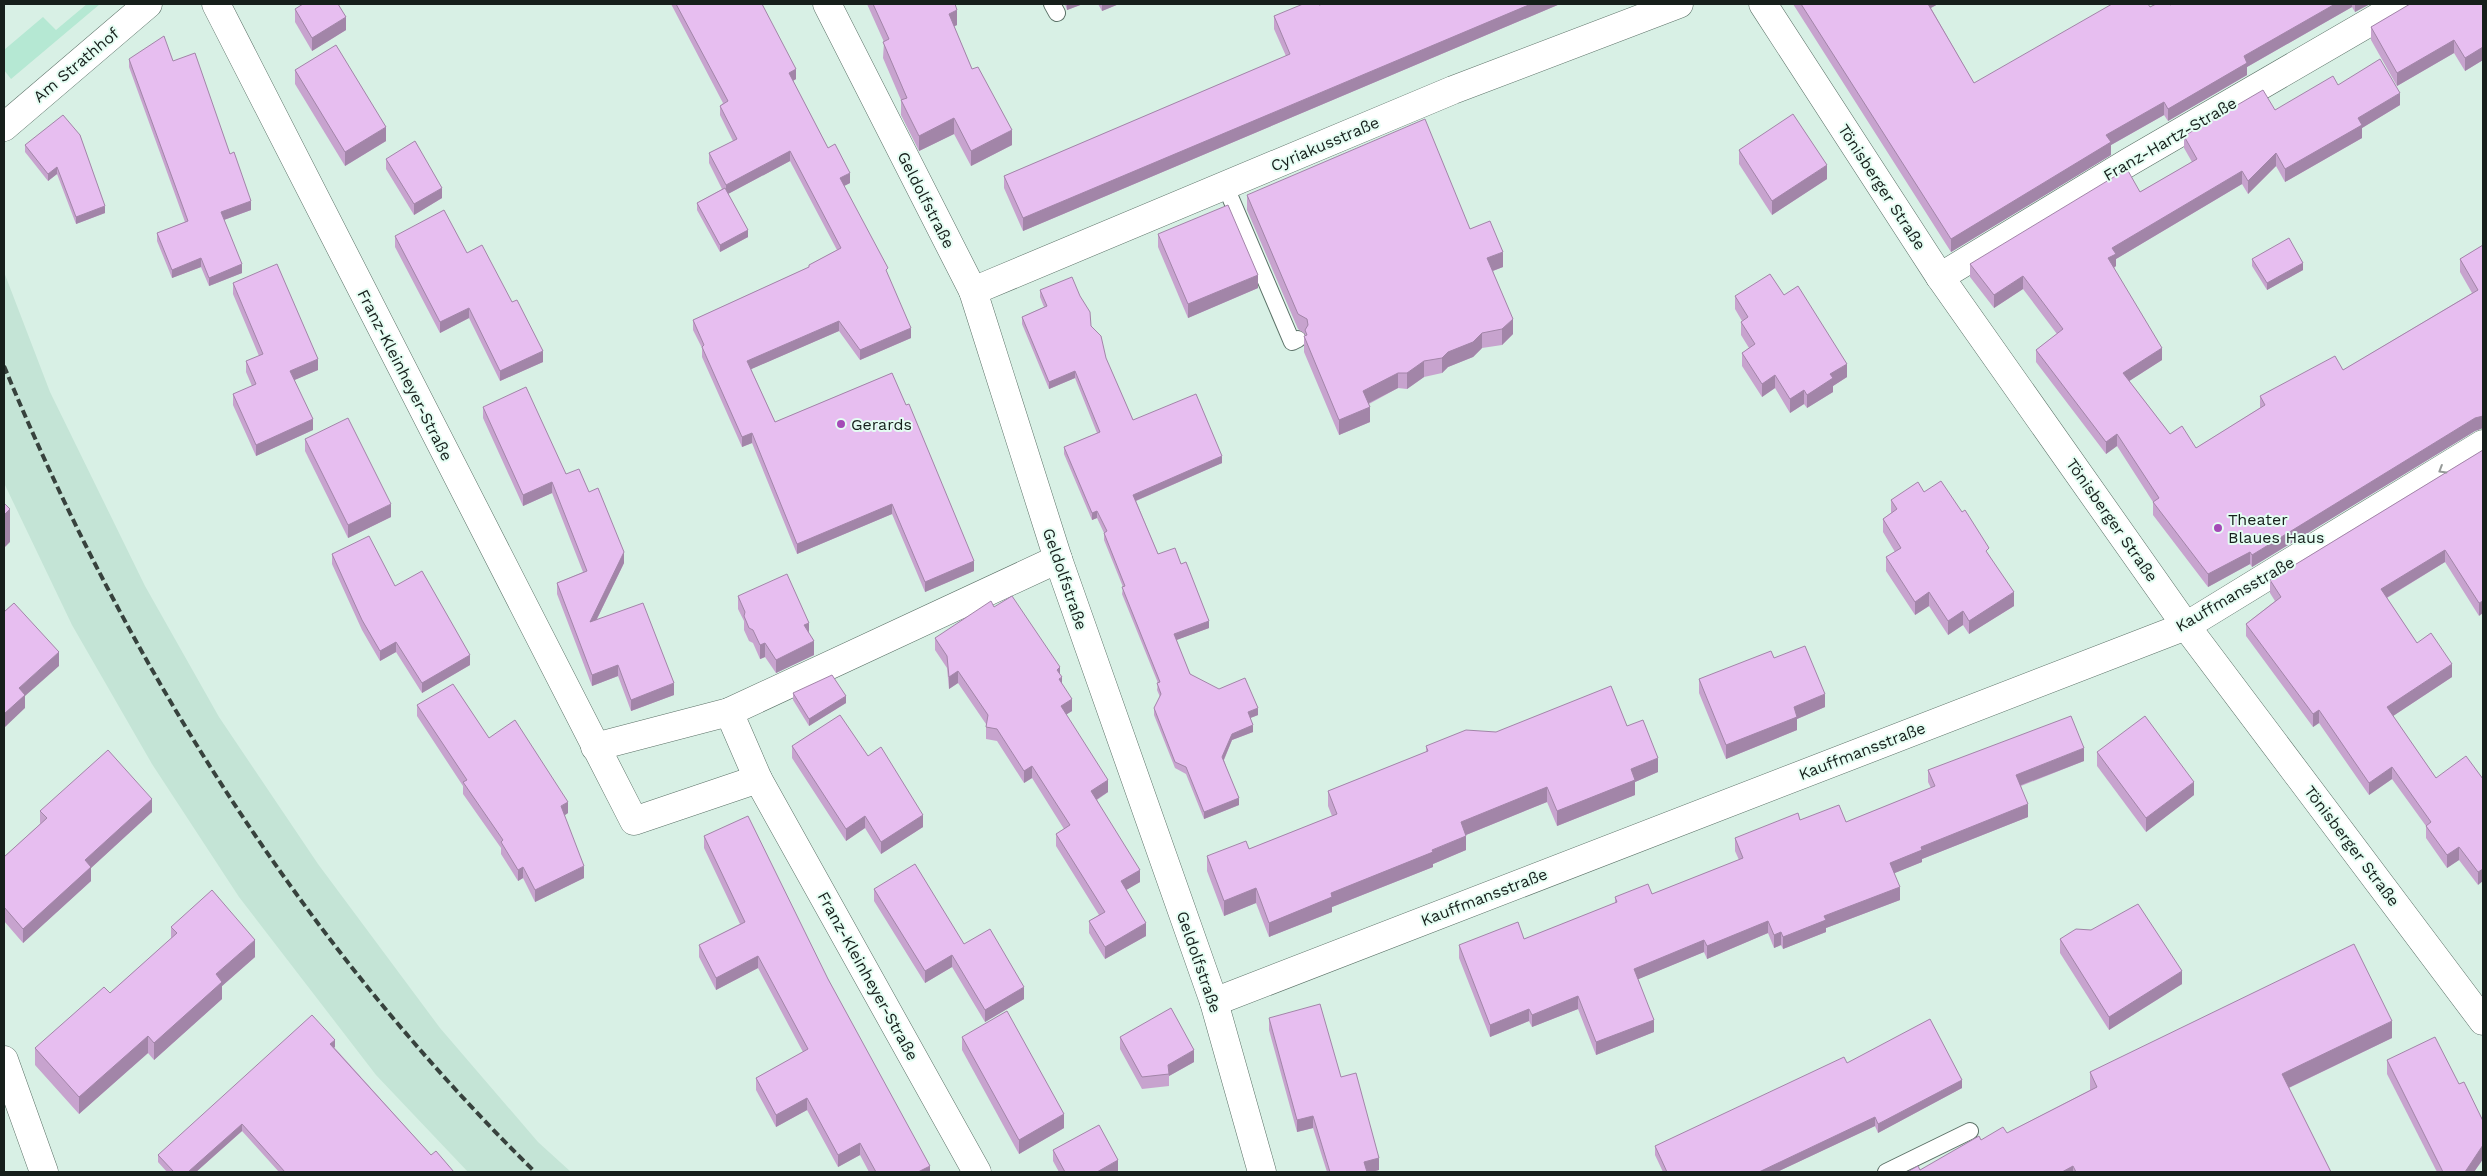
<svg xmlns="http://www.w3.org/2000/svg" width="2487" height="1176" font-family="'Work Sans',sans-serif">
  <rect width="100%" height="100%" fill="#d8f0e5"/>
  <!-- built -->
  <path fill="#c4e4d6" d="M4,272l46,120 95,194 74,131 99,147 122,164 98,114 33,30h-103l-92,-97 -137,-178 -87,-133 -80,-139 -68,-142z"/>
  <!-- green -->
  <path fill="#b5e8d3" d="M87,4h13l-89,75 -7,-9v-20l39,-33 13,13z"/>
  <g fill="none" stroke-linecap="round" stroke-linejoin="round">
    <defs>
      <g id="service">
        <path d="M1052,4l5,9"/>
        <path d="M1225,185l67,157 6,-3"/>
        <path d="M1886,1172l84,-41"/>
      </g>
      <g id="minor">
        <path d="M216,4l418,817 124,-42 219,393"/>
        <path d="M827,4l146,287 85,268 156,443 48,170"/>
        <path d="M4,127l144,-123"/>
        <path d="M1940,277l189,-115 272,-158"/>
        <path d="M973,291l480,-201 226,-86"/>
        <path d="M729,712l29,67"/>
        <path d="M595,747l134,-35 329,-153"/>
        <path d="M1214,1002l972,-376 297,-182"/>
        <path d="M4,1060l40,112"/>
      </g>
      <path id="tertiary" d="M1763,4l177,273 246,349 297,395"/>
    </defs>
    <!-- service casing -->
    <use href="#service" stroke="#5b7167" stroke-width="18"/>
    <!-- minor casing -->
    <use href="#minor" stroke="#5b7167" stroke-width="29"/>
    <!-- tertiary casing -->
    <use href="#tertiary" stroke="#5b7167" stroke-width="29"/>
    <!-- service -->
    <use href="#service" stroke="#fff" stroke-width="16"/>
    <!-- minor -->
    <use href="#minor" stroke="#fff" stroke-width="28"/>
    <!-- tertiary -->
    <use href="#tertiary" stroke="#fff" stroke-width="28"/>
    <!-- rail -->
    <path stroke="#37423d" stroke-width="4" stroke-dasharray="8 4" stroke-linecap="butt" d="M4,366c124,300 299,578 531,806"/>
  </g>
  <!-- wall -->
  <g fill="#c7a3ce">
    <path d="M671,4h91l34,75 -3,2 35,67 22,35 -6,3 44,89 23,63 -51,22 -21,-29 -88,38 24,53 117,-49 82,198 -49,21 -33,-78 -95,40 -45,-111 -10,4 -40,-90v-9l-9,-18v-10l116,-53v-2l28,-15 -47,-89 -62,33 20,43 -28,15 -23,-42v-7l25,-14 -13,-26v-10l24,-12 -13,-26v-9l3,-3z"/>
    <path d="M867,4h88l2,21 -3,1 18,43 40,76 -41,21 -17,-32 -35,17 -18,-36v-15l-18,-42 1,-16z"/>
    <path d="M1065,4h18l-16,6z"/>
    <path d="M1098,4h21l-17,7z"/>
    <path d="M1560,4l-537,227 -19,-43v-12l282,-120 -12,-27v-13l45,-11z"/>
    <path d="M1793,4h145l-7,4 43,75 176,-76 20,-2 2,-1h198l-15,8 -3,-5 -105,60v8l-79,46 -4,-6 -53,30v10l-160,97z"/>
    <path d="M2483,4v56l-18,11 -11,-18 -57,33 -26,-46v-13l38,-22z"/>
    <path d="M295,9l51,21 -34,21 -17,-29z"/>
    <path d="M129,59l44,2 57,93 21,56 -27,10 18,53 -33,13 -8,-19 -29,11 -15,-37v-8l28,-11 -56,-155z"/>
    <path d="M295,70l91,71 -41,25 -50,-82z"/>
    <path d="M2338,85l62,20 -38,23v10l-77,44 -9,-16 -28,28 -6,-10 -126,75v7l-2,2 48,92 -33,21 41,53 26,14 64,-40v-12l83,-26 129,-77 -12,-21v-13l23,-14v183l-8,3 -223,136 -2,-3 -42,23 -55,-72v-13l-36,-56 -11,8 -70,-92v-12l21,-16 -34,-45 -29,19 -24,-31v-13l170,-72 52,-30 -8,-14v-12l91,-26z"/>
    <path d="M80,135l25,78 -29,11 -19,-50 -9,7 -23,-29v-7z"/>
    <path d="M1739,150l88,29 -55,36 -33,-51z"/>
    <path d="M386,159l56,39 -28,17 -28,-46z"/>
    <path d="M1247,195l223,34 33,38 -10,4 20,63 -11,11 -20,3 -9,9 -25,10 -6,6 -18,4 -17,12 -9,-1 -29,16 1,18 -31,13 -35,-83v-16h1v-2l-7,-5 -51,-119z"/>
    <path d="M1158,234l100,54 -70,30 -30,-71z"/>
    <path d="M395,236l72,17 76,109 -43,19 -31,-63 -29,15 -45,-86z"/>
    <path d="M2252,259l51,11 -36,20 -15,-24z"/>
    <path d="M233,283l85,87 -24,10 19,50 -57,26 -23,-51v-11l19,-8 -6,-14v-11l13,-5 -26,-62z"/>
    <path d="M1040,290l51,36 42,94 89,43 -86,38 22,53 51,74 -33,12 14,34 68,41 -8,3 3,14 -21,8 -8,20 15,45 -35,14 -18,-45 -11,-6 -21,-53v-7l6,-11 -3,-7 1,-7 -36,-89 1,-7 -19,-47v-7l-7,-15 -5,2 -28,-66v-7l33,-14 -22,-55 -26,11 -27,-65v-7l22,-10 -4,-10z"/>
    <path d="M1784,295l63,82 -14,9v6l-26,16 -3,-4 -14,9 -15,-25 -13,9 -20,-31v-13l7,-5 -8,-13v-13l1,-1 -7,-12v-13z"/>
    <path d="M483,407l106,85 35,71 -27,56 77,76 -43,16 -13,-35 -26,10 -35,-92v-11l26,-11 -31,-79 -29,13 -40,-88z"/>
    <path d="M305,439l86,78 -43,21 -43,-87z"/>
    <path d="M2483,450l-4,166 -34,-54 -58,36 30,45 35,34 -59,39 43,62 47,1 -5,106 -19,-25 -12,8 -21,-30v-12l-34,-47 -23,16 -50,-72 -6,4 -67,-91v-12l29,-23 -5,-8v-13z"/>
    <path d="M1924,492l65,63 25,51 -45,28 -6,-9 -15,10 -19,-29 -14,9 -29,-44v-14l9,-5 -12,-20v-13l8,-6v-13z"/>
    <path d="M332,554l63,32 75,79 -48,28 -26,-41 -16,9 -18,-31 -30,-66z"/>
    <path d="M738,596l71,37 5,22 -38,18 -11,-16 -5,2 -7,-16 -4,-2 -5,-11v-9l-6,-12z"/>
    <path d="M994,607l66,67 2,10 10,27 -6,3 42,78 -11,8 43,82 -14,8 20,46 -41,23 -16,-26v-12l10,-6 -43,-69v-12l8,-5 -32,-51 -8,5 -27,-42 -11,-2v-15l-28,-41 -9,6 -2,-21 -12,-18v-12z"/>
    <path d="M1774,658l51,49 -28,12v11l-71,29 -27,-66v-14z"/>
    <path d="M793,693l53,10 -37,23 -16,-26z"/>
    <path d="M417,705l72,33 79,75 -4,2 20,63 -49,24 -12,-24 -5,3 -17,-27v-6l-38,-54v-8l-46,-70z"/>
    <path d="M1627,726l31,46 -23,10v13l-78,31 -10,-24 -81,33v15l-33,14v3l-101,40v5l-63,25 -13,-34 -32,13 -17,-45v-15l42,-7 83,-33 -4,-10v-15l98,-39v-6l70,-14z"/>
    <path d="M792,746l76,10 55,71 -42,27 -16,-26 -19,13 -54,-83z"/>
    <path d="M2097,752l97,43 -48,37 -49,-66z"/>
    <path d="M2084,761l-63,25 7,31 -106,42v3l-28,11 6,27 -74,28v4l-43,17 -2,-4 -7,3 -6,-15 -61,26 -3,-7 -66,27 16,53 -58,23 -18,-46 -46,18 -3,-6 -39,16 -31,-79v-13l65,-6 91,-36v-6l37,-3 87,-34 -4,-9v-13l65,-18 46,2 85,-34 -3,-6v-12z"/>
    <path d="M40,811l112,1 -61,56v13l-68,62 -19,-22v-64l36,-33z"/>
    <path d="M704,836l124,143 102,193h-61l-9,-17 -22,12 -31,-57 -31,17 -20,-37v-12l47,-26 -45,-84 -42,22 -17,-33v-12l41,-21 -36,-76z"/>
    <path d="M874,889l90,55 60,55 -39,23 -33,-55 -27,16 -51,-82z"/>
    <path d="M171,927l84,30 -33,29v13l-68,61 -6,-7 -69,61 -44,-49v-17l75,-55 61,-54z"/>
    <path d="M2060,939l122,45 -73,46 -49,-77z"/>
    <path d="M1269,1018l72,59 38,93 -8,2h-44l-14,-44 -16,4 -28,-102z"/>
    <path d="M962,1037l102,91 -45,26 -57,-104z"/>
    <path d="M1120,1037l74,25 -25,14v10l-27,3 -22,-40z"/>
    <path d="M2392,1038l-103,50 42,84h-424l13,-2 61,-30 26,-7 83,-43v-18z"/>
    <path d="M334,1047l97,108 23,17h-175l-37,-41 -46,41h-29l-9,-10v-7l177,-108z"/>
    <path d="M2387,1060l72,24 24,75 -9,13h-37l-50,-98z"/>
    <path d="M1847,1063l115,25 -84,45 -3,-7 -98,46h-114l-8,-17v-9z"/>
    <path d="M1053,1150l65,22h-59l-6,-11z"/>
  </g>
  <!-- shaded-wall -->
  <g fill="#a285a8">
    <path d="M1067,4h16l-16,6z"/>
    <path d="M1102,4h17l-17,7z"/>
    <path d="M1531,4h29l-537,227v-13z"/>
    <path d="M1925,4h13l-13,7z"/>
    <path d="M2335,4h17v3l-105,60v8l-79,46v-12l76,-53z"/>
    <path d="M2355,4h15l-15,8z"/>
    <path d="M957,10v15l-8,4v-15z"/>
    <path d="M346,17v13l-34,21v-13z"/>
    <path d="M2454,40v13l-57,33v-13z"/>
    <path d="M2483,47v13l-18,11v-13z"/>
    <path d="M796,69v10l-7,4v-10z"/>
    <path d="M2400,93v12l-38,23v10l-77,44v-13l73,-51z"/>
    <path d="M2164,102v13l-53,30v10l-160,97v-13l155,-104z"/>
    <path d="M954,118v16l-35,17v-15z"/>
    <path d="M386,127v14l-41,25v-14z"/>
    <path d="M1012,130v15l-41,21v-15z"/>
    <path d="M790,151v10l-64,34v-10z"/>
    <path d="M2276,153v13l-28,28v-13z"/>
    <path d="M1827,165v14l-55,36v-14z"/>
    <path d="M57,167v7l-9,7v-7z"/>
    <path d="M2242,171v13l-126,75v7l-8,5v-13l4,-10z"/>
    <path d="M850,173v10l-10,5v-10z"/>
    <path d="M442,188v10l-28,17v-11z"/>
    <path d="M251,201v9l-30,11v-9z"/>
    <path d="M105,206v7l-29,11v-7z"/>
    <path d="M748,230v7l-28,15v-7z"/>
    <path d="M1503,252v15l-16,6v-15z"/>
    <path d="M201,258v9l-29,11v-8z"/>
    <path d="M2303,263v7l-36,20v-7z"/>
    <path d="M242,264v9l-33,13v-8z"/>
    <path d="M1258,275v13l-70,30v-14z"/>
    <path d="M2023,276v13l-29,19v-13z"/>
    <path d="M469,308v10l-29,15v-11z"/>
    <path d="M1513,319v15l-11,11v-16z"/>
    <path d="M839,321v10l-92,40v-10z"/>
    <path d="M911,328v10l-51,22v-10z"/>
    <path d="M1482,333v15l-9,9 -25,10 -6,6v-15l6,-6z"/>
    <path d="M2162,348v12l-39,25v-12z"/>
    <path d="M543,351v11l-43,19v-10z"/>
    <path d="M318,359v11l-28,12v-11z"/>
    <path d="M1424,361v16l-17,12v-16z"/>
    <path d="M1847,364v13l-14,9v6l-26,16v-13l23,-21z"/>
    <path d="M1075,371v7l-26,11v-7z"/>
    <path d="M1398,373v15l-35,18v-15z"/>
    <path d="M1775,375v13l-13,9v-13z"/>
    <path d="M1804,390v14l-14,9v-14z"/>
    <path d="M1370,407v15l-31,13v-15z"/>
    <path d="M2483,416v12l-8,3 -223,136v-12l223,-137z"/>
    <path d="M313,419v11l-57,26v-11z"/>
    <path d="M752,433v10l-10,4v-10z"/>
    <path d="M2117,434v12l-11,8v-12z"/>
    <path d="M1222,456v7l-89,39v-7z"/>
    <path d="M552,482v11l-29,13v-11z"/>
    <path d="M391,504v13l-43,21v-13z"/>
    <path d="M892,504v10l-95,40v-10z"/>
    <path d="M10,509v33l-6,6v-33z"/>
    <path d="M1097,511v7l-5,2v-7z"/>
    <path d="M2445,550v12l-64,39v-12z"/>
    <path d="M624,552v11l-34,70v-11z"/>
    <path d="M2250,552v12l-42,23v-13z"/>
    <path d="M974,561v10l-49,21v-10z"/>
    <path d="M1929,592v14l-14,9v-13z"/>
    <path d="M2014,592v14l-45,28v-13z"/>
    <path d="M2483,601v12l-4,3v-13z"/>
    <path d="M1963,611v14l-15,10v-14z"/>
    <path d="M1209,621v7l-35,13v-7z"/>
    <path d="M809,623v14l-5,-12z"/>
    <path d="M814,641v14l-38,18v-13z"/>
    <path d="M396,642v10l-16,9v-10z"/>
    <path d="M765,643v14l-5,2v-14z"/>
    <path d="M59,652v14l-34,30v12l-21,20v-14l15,-26z"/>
    <path d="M470,655v10l-48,28v-10z"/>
    <path d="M2452,664v13l-65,43v-13z"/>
    <path d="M618,665v11l-26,10v-11z"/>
    <path d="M1060,667v12l2,-2v12l-3,3 -2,-22z"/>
    <path d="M958,671v12l-9,6v-12z"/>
    <path d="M674,683v12l-43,16v-11z"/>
    <path d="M1825,694v13l-28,12v11l-71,29v-14l68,-38z"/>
    <path d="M846,696v7l-37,23v-7z"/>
    <path d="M1072,699v12l-11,7v-12z"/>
    <path d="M1258,708v7l-10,4v-7z"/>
    <path d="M2319,710v13l-6,4v-13z"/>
    <path d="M1253,725v7l-21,8 -10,24v-7l10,-23z"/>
    <path d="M2084,748v13l-68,26v-12z"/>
    <path d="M1658,758v14l-23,10v13l-78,31v-15l74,-42z"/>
    <path d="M1032,766v12l-8,5v-12z"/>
    <path d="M2392,767v12l-23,16v-12z"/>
    <path d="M1108,780v12l-17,11v-12z"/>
    <path d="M2194,782v13l-48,37v-14z"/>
    <path d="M1547,787v15l-86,35v-15z"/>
    <path d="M1239,798v7l-35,14v-7z"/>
    <path d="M152,799v13l-61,56v13l-68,62v-14l62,-69z"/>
    <path d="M568,802v11l-7,5v-12z"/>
    <path d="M2028,804v13l-106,42v3l-32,13v-12l31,-16z"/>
    <path d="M923,815v12l-42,27v-12z"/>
    <path d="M865,816v12l-19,13v-12z"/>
    <path d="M1466,836v14l-33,14v3l-101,40v5l-63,25v-14l62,-30z"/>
    <path d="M2459,847v13l-12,8v-13z"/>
    <path d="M584,866v12l-49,24v-12z"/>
    <path d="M523,867v11l-5,3v-11z"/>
    <path d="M2483,869v12l-5,4v-13z"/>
    <path d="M1140,870v12l-19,11v-12z"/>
    <path d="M1900,887v13l-74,28v4l-43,17v-12l41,-21z"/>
    <path d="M1256,888v15l-32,13v-15z"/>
    <path d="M1768,921v12l-61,26v-13z"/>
    <path d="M1146,923v13l-41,23v-12z"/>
    <path d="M1781,932v13l-7,3v-13z"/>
    <path d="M255,940v17l-33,29v13l-68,61v-17l62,-69z"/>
    <path d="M1704,940v12l-70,29v-12z"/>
    <path d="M952,955v12l-27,16v-12z"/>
    <path d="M758,956v12l-42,22v-12z"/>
    <path d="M2182,971v13l-73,46v-13z"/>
    <path d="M1024,987v12l-39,23v-12z"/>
    <path d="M1578,996v13l-46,18v-12z"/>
    <path d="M1529,1009v12l-39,16v-12z"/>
    <path d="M1654,1020v12l-58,23v-13z"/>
    <path d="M2392,1021v17l-110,53v-17z"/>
    <path d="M148,1036v17l-69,61v-17z"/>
    <path d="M335,1040v7l-5,4v-7z"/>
    <path d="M1194,1050v12l-25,14 -1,-11z"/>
    <path d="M1962,1080v8l-84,45v-9z"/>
    <path d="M807,1098v12l-31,17v-12z"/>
    <path d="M1064,1114v14l-45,26v-14z"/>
    <path d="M1313,1116v12l-16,4v-12z"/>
    <path d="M1875,1117v9l-98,46h-18z"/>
    <path d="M242,1124v7l-46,41h-8z"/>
    <path d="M860,1143v12l-22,12v-12z"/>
    <path d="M2483,1145v14l-9,13h-9z"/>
    <path d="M1379,1158v12l-8,2h-7v-10z"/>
    <path d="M1118,1160v12h-21z"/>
    <path d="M930,1166v6h-12z"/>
    <path d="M2073,1166v6h-11z"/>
  </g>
  <!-- building -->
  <g fill="#e7bef0" stroke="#a285a8">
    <path d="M303,4h35l8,13 -34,21 -17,-29z"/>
    <path d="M676,4h86l34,65 -7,4 39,75 7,-4 15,29 -10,5 48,90 -2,2 25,58 -51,22 -21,-29 -92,40 28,61 117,-49 14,32 3,-1 65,157 -49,21 -33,-78 -95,40 -45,-111 -10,4 -40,-90 2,-2 -11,-25 116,-53v-2l32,-17 -51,-97 -64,34 -17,-32 28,-14 -17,-33 8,-5z"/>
    <path d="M873,4h82l2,6 -8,4 23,55 6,-2 34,63 -41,21 -17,-33 -35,18 -18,-36 6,-2 -24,-56 6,-3z"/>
    <path d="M1303,4h16v1l4,-1h208l-508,214 -19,-42 286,-122 -16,-38z"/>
    <path d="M1801,4h127l46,79 138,-79h36l2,3 6,-3h14v1l2,-1h163l-91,52 3,7 -79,46 -4,-7 -58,33 5,7 -160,97z"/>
    <path d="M2410,4h73v43l-18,11 -11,-18 -57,33 -26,-46z"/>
    <path d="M164,36l9,25 22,-8 35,101 4,-2 17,49 -30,11 21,52 -33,14 -8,-20 -29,12 -15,-37 31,-12 -59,-162z"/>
    <path d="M336,45l50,82 -41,25 -50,-82z"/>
    <path d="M2380,59l20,34 -42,25 4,7 -77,44 -9,-16 -28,28 -6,-10 -130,77 4,6 -8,4 54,90 -39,25 47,61 12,-8 14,22 69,-43 -5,-9 75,-40 8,14 135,-80 -18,-31 23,-14v171l-8,2 -223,137 -2,-3 -42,22 -55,-72 6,-4 -42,-64 -11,8 -70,-92 27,-21 -40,-53 -29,19 -24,-31 157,-95 13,23 57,-33 -13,-23 79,-46 12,20 58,-34 5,9z"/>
    <path d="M1793,114l34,51 -55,36 -33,-51z"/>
    <path d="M63,115l17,20 25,71 -29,11 -19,-50 -9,7 -23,-29z"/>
    <path d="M1425,119l45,110 20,-8 13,31 -16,6 26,61 -11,10 -20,4 -9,9 -25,10 -6,6 -18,3 -17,12h-9l-35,18 7,16 -31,13 -35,-84 3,-1 -2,-5 3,-5 -1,-6 -9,-5 -51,-119z"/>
    <path d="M415,141l27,47 -28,16 -28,-45z"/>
    <path d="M725,188l23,42 -28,15 -23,-42z"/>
    <path d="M1228,205l30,70 -70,29 -30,-70z"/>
    <path d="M444,210l23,43 15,-8 30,57 5,-2 26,51 -43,20 -31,-63 -29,14 -45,-86z"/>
    <path d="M2289,238l14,25 -36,20 -15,-24z"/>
    <path d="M277,264l41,95 -28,12 23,48 -57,26 -23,-51 23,-10 -10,-23 17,-7 -30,-71z"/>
    <path d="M1770,274l14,21 14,-9 49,78 -17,10 3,4 -26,17 -3,-5 -14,9 -15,-24 -13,9 -20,-31 13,-9 -14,-22 7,-5 -13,-21z"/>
    <path d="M1072,277l8,19 10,16 1,14 10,10 5,22 27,62 63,-26 26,62 -89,39 25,59 17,-6 6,16 5,-2 23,59 -35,13 16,40 29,15 26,-11 13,30 -10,4 5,13 -21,9 -10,23 17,41 -35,14 -18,-45 -11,-5 -21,-54 7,-14 -4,-11 3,-1 -38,-95 3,-1 -21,-53 3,-2 -10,-20 -5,2 -28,-66 36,-15 -25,-61 -26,11 -27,-65 25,-11 -7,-16z"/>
    <path d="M526,387l40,87 13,-5 10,23 9,-4 26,64 -34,70 53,-19 31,80 -43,17 -13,-35 -26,10 -35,-92 30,-12 -35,-89 -29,13 -40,-88z"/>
    <path d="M348,418l43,86 -43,21 -43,-86z"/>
    <path d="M2483,450v151l-4,2 -34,-53 -64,39 36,54 14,-10 21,31 -65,43 49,71 30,-22 17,23v90l-5,3 -19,-25 -12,8 -21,-29 5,-4 -39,-55 -23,16 -50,-73 -6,4 -67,-90 35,-27 -11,-17z"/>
    <path d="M1941,481l21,31 3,-2 24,38 -3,3 28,41 -45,29 -6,-10 -15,10 -19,-29 -14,10 -29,-45 15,-9 -18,-29 14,-10 -6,-9 27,-18 6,10z"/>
    <path d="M4,503l6,6 -6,6z"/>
    <path d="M369,536l26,50 27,-15 48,84 -48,28 -26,-41 -16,9 -18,-31 -30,-66z"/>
    <path d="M787,574l22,49 -5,2 10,16 -38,19 -11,-17 -5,2 -7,-15 -4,-2 -5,-12 1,-4 -7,-16z"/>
    <path d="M1012,596l48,71 -3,3 5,7 -3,2 13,20 -11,7 47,74 -17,11 49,79 -19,11 25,42 -41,24 -16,-26 16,-9 -49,-78 14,-9 -38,-59 -8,5 -27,-42 -11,-2 2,-12 -30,-44 -9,6 -2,-21 -12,-18 56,-37 3,6z"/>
    <path d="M14,603l45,49 -40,36 6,7 -21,19v-102z"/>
    <path d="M1805,646l20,48 -31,13 3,10 -71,28 -27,-66 72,-28 3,7z"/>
    <path d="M832,675l14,21 -37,23 -16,-26z"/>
    <path d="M453,684l36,54 26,-18 53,82 -7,4 23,60 -49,24 -12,-23 -5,3 -17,-28 2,-2 -40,-58 4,-2 -50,-75z"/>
    <path d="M1611,686l16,40 16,-6 15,38 -27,11 4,11 -78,31 -10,-24 -86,35 5,14 -34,14 1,2 -102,41 1,4 -63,26 -13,-35 -32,13 -17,-45 39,-15 3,8 88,-35 -9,-23 100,-40 -2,-5 40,-16 30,2z"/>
    <path d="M840,715l28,41 13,-9 42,68 -42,27 -16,-26 -19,13 -54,-83z"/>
    <path d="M2071,716l13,32 -68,27 12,29 -107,43 1,3 -32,13 10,24 -76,29 2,4 -43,17 -2,-5 -7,3 -6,-14 -61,25 -3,-6 -70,29 20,51 -58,22 -18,-46 -46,19 -3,-6 -39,16 -31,-80 59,-23 6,17 93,-37 -2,-5 33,-13 4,10 91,-36 -8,-20 63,-25 2,7 39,-15 7,17 89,-36 -7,-16z"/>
    <path d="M2145,716l49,66 -48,36 -49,-66z"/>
    <path d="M108,750l44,49 -67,61 6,7 -68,62 -19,-22v-50l43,-39 -7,-7z"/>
    <path d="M748,816l80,163 102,187 -12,6h-42l-16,-29 -22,12 -31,-57 -31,17 -20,-37 52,-29 -50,-93 -42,22 -17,-33 46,-23 -41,-86z"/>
    <path d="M915,864l49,80 26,-15 34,58 -39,23 -33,-55 -27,16 -51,-82z"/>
    <path d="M212,890l43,50 -39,34 6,8 -68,61 -6,-7 -69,61 -44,-49 69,-61 6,6 67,-60 -6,-6z"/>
    <path d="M2138,904l44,67 -73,46 -49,-78 16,-10 15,1z"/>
    <path d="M2354,944l38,77 -110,53 49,98h-255l-3,-6 -11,6h-155l11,-6 2,4 59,-34 2,4 22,-13 4,6 90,-46 -7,-15z"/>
    <path d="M1320,1004l21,73 15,-4 23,85 -15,4 3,10h-37l-17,-56 -16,4 -28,-102z"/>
    <path d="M1171,1008l23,42 -26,15 1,9 -27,3 -22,-40z"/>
    <path d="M1007,1011l57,103 -45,26 -57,-103z"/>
    <path d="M312,1015l23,25 -5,4 101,111 5,-4 18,21h-169l-43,-48 -54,48h-14l-16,-17z"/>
    <path d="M1930,1019l32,61 -84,44 -3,-7 -116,55h-92l-12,-26 189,-89 3,6z"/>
    <path d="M2435,1037l24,47 5,-2 19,39v24l-18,27h-22l-56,-112z"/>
    <path d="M1099,1125l19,35 -21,12h-32l-12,-22z"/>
  </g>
  <!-- one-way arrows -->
  <defs><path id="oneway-chevron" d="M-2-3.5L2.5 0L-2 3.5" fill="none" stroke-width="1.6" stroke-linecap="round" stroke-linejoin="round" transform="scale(1.25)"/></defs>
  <use stroke="#969a98" href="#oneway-chevron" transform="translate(2442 470) rotate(149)"/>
  <!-- markers -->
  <g fill="#a44ab6" stroke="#e5fdf3" stroke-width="2">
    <circle cx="841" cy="424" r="5"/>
    <circle cx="2218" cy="528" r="5"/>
  </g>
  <g text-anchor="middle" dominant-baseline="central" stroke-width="4" stroke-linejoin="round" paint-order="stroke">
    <!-- street labels -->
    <g font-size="16" fill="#161f1b" stroke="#e5fdf3">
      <text transform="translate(76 65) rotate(-40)">Am Strathhof</text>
      <text transform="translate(2170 139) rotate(-30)">Franz-Hartz-Straße</text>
      <text transform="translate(1325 144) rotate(-23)">Cyriakusstraße</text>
      <text transform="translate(1882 187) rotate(57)">Tönisberger Straße</text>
      <text transform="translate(926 200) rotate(63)">Geldolfstraße</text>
      <text transform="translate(405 375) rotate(63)">Franz-Kleinheyer-Straße</text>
      <text transform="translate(2112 520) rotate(55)">Tönisberger Straße</text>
      <text transform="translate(1065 579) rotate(71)">Geldolfstraße</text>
      <text transform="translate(2235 594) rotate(-30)">Kauffmansstraße</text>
      <text transform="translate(1862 751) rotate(-21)">Kauffmansstraße</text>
      <text transform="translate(2352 846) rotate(53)">Tönisberger Straße</text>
      <text transform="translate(1484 897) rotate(-21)">Kauffmansstraße</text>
      <text transform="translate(1199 962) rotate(71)">Geldolfstraße</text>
      <text transform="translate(868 976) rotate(61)">Franz-Kleinheyer-Straße</text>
    </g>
    <!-- poi labels -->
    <g font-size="16" fill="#161f1b" stroke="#e5fdf3" text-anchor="start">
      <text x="851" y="424">Gerards</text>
      <text x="2228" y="519">Theater<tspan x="2228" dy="18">Blaues Haus</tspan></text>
    </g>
  </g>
  <!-- border -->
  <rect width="2487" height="1176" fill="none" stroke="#161f1b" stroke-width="10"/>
</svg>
